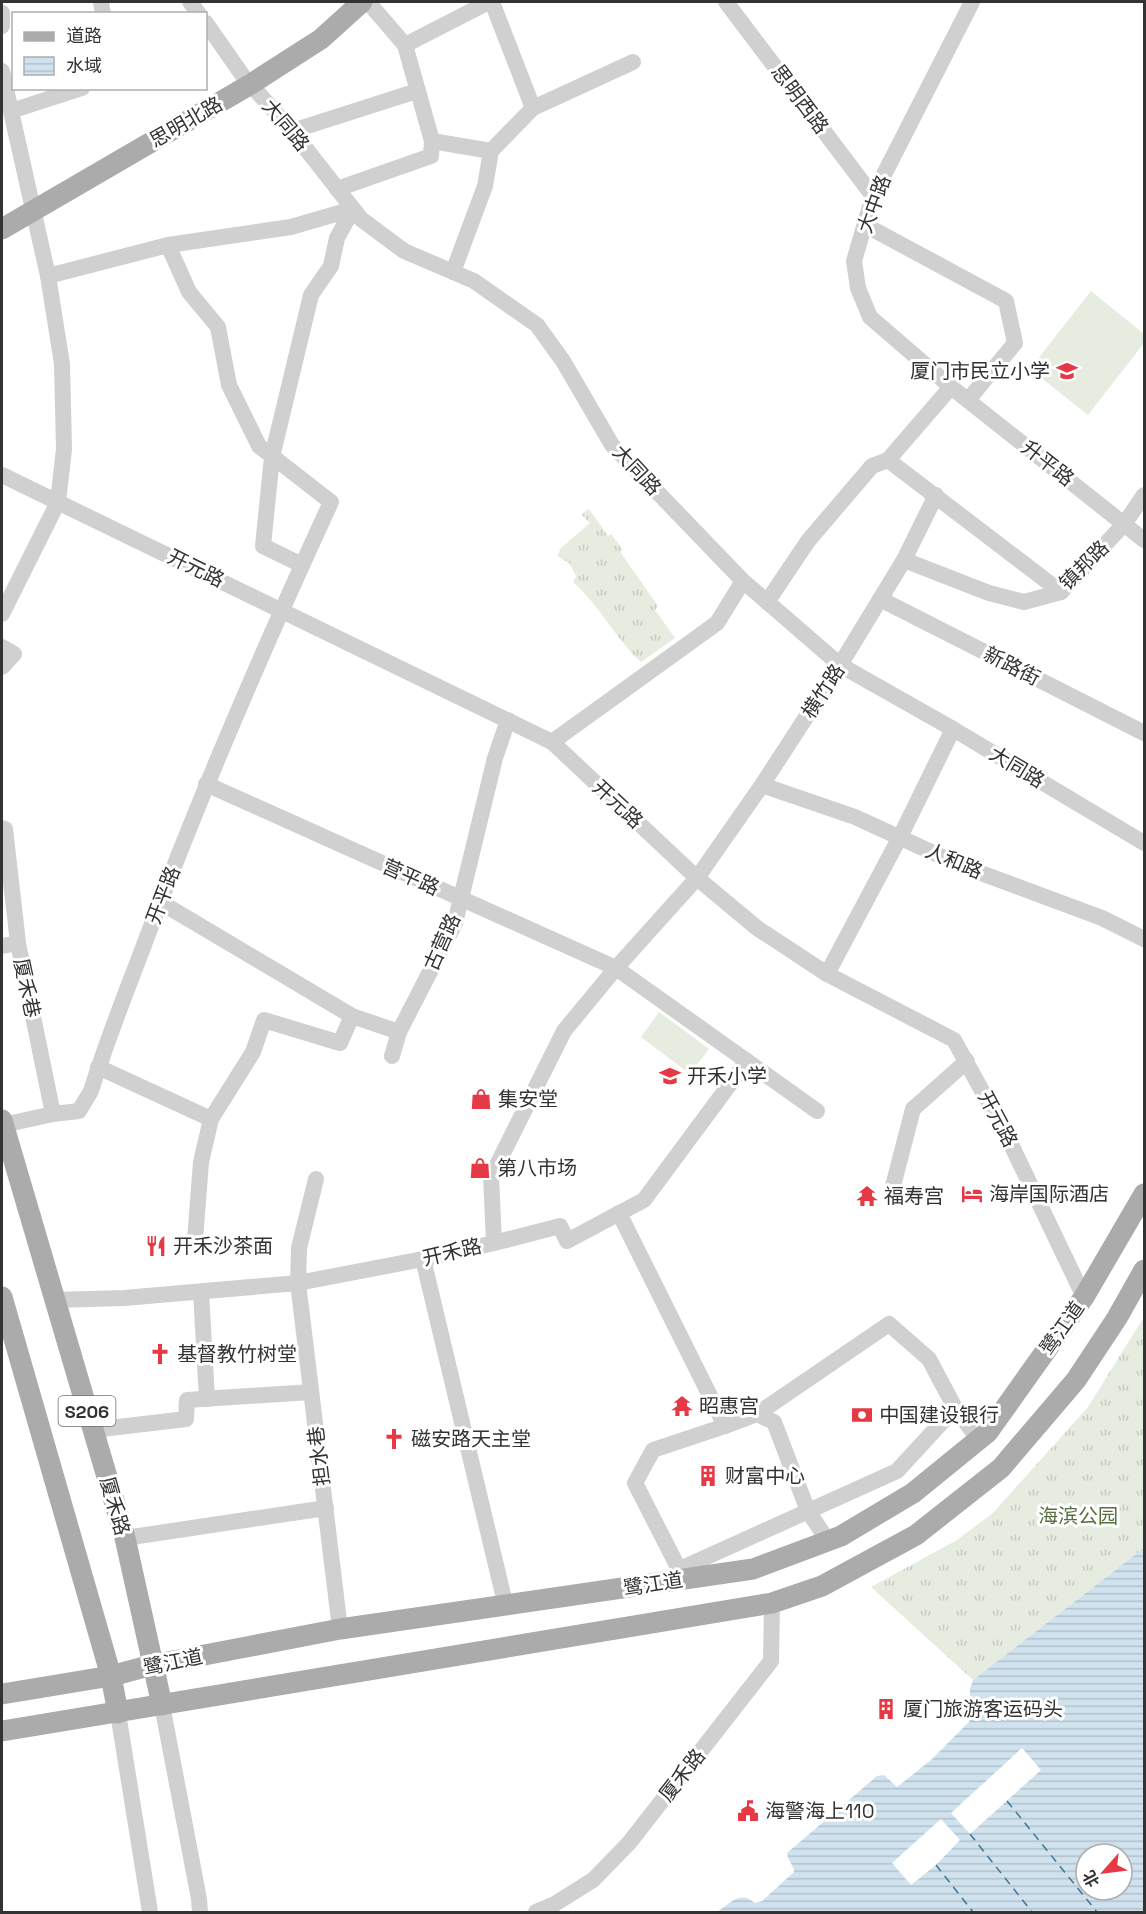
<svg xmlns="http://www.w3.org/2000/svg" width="1146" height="1914" font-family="'Space Grotesk','Noto Sans SC',sans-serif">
  <defs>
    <pattern id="grass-tufts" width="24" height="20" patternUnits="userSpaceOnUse" patternTransform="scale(1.5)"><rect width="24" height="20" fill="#e6ecdf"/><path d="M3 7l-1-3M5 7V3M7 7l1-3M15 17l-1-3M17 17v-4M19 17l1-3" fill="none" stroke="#c6cbc0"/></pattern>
    <pattern id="water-rules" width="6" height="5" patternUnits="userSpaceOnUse" patternTransform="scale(1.5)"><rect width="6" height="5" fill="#cfe2ee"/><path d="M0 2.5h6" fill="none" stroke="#b2c2cd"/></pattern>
  </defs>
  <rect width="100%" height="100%" fill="#fff"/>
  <!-- grass -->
  <g fill="url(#grass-tufts)">
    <path d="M589,509l19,27 3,-2 11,15 -1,4 37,53 -3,4 20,28 -34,24c-26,-24 -41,-56 -68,-80l3,-6 -7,-13 -12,-7 4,-8 29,-25 -9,-9z"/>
    <path d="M1144,1317v231l-171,132 -102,-93 86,-47 36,-27 95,-106z"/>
  </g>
  <!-- pitch -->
  <g fill="#e6ecdf">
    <path d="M1091,291l53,43v9l-56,72 -58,-46z"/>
    <path d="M659,1012l50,37 -19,25 -49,-37z"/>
  </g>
  <!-- water -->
  <path fill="url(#water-rules)" fill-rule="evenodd" d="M1144,1548v364h-427c14,-9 22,-22 38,-9l7,-2 32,-29v-3l-6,-11 -1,-5 90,-77 7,-1 13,12 34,-27 38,-38 1,-33 3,-9zM1086,1854h36v36h-36z"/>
  <!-- pier -->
  <g fill="#fff">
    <path d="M1022,1748l19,22 -71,64 -19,-21z"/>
    <path d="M941,1819l19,21 -24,25 -25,20 -19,-22z"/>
  </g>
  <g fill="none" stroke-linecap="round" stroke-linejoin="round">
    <!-- ferry -->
    <g stroke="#3f7597" stroke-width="1.5" stroke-dasharray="8 6" stroke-linecap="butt">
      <path d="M1007,1801l90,111"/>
      <path d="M970,1834l62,78"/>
      <path d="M936,1865l37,47"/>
    </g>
    <!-- minor -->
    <g stroke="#d0d0d0" stroke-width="16">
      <path d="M101,2l2,12"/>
      <path d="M190,2l9,12"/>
      <path d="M492,2l41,106"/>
      <path d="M726,2l147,194"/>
      <path d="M972,2l-99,194 -19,65 4,27 12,29 81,70 193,153"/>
      <path d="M2,13v13"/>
      <path d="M206,23l37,53 49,55 69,88 43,32 70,30 63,44 26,36 49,84 131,136 97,84 113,64 191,114"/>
      <path d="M405,45l84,-43"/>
      <path d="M2,71l46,205 14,88 2,85 -6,53 -56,112"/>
      <path d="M11,111l71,-23"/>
      <path d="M292,131l125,-40"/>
      <path d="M432,141l59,10"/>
      <path d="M337,189l94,-33 1,-15 -27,-96 -37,-43"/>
      <path d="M865,225l141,76 9,42 -47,57"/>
      <path d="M453,272l32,-86 6,-35 42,-43 100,-46"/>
      <path d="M48,276l120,-31 123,-18 62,-18"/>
      <path d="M951,387l-63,73 173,132"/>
      <path d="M2,475l550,267 145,136 60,50 70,46 127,66 53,96 77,161"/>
      <path d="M904,560l85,33 35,9 37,-10 64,-69 19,-28"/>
      <path d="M302,565l-39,-19 9,-89 39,-162 20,-29 6,-28 16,-29"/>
      <path d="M880,599l264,134"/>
      <path d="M767,602l41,-61 64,-75 16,-6"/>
      <path d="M2,647l12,7 -12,13"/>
      <path d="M552,742l165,-119 26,-42"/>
      <path d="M206,784l410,184 201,143"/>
      <path d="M762,785l93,32 107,49 140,52 42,21"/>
      <path d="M2,828l3,1 13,114 35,171"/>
      <path d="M160,902l192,114 47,16"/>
      <path d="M2,946l16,-3"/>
      <path d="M827,974l73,-137 53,-108"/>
      <path d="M392,1056l7,-24 56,-109 40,-165 13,-38"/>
      <path d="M98,1067l113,52"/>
      <path d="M3,1125l50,-11 26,-3 12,-20c16,-52 37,-103 56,-154 55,-147 118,-292 184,-435l-72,-56 -30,-61 -11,-58 -29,-35 -21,-47"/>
      <path d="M316,1179l-17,69 -1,35 42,346"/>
      <path d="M893,1186l20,-77 54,-48"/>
      <path d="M619,1213l106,213"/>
      <path d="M195,1240l6,-78 10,-43 42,-67 11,-32 76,23 12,-27"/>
      <path d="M494,1243l66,-17 7,15 77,-41 103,-139"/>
      <path d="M423,1259l83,348"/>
      <path d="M201,1292l6,107"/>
      <path d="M54,1300l70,-2 174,-15 125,-24 71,-16 -3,-66 73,-146 52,-63 81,-90 65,-93 78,-120 64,-105 32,-65"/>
      <path d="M955,1408l24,32"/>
      <path d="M93,1430l93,-11 1,-19 124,-8"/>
      <path d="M125,1538l201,-30"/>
      <path d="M680,1569l217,-98 58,-63 -26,-49 -40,-35 -132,90"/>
      <path d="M684,1579l-49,-96 18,-33 72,-24 32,-12 17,8 34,89 20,30"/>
      <path d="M162,1705l37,194 1,13"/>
      <path d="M118,1713l32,199"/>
      <path d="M536,1912l17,-7 40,-25 36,-37 142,-182 1,-58"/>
    </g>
    <!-- major -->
    <g stroke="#ababab" stroke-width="21">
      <path d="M2,229l249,-145 70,-45 41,-37"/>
      <path d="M2,1120l123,418 37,167"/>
      <path d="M2,1297l109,379 7,37"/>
      <path d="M2,1694l109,-18 41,-11 188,-36 413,-60 88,-33 72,-43 75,-61 96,-135 60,-103"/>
      <path d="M2,1731l770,-128 50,-17 94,-51 85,-67 75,-88 41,-62 27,-48"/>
    </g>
  </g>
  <!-- icons -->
  <defs>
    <symbol id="school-bare" viewBox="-9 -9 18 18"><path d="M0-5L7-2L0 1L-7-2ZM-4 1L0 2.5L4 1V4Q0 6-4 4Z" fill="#e63946" stroke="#fff" stroke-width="2.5" paint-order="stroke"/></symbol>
    <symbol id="shop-bare" viewBox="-9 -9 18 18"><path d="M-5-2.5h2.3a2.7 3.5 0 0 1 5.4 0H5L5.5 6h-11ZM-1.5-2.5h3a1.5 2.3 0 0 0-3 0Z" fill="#e63946" stroke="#fff" stroke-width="2.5" paint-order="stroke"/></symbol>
    <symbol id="hotel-bare" viewBox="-9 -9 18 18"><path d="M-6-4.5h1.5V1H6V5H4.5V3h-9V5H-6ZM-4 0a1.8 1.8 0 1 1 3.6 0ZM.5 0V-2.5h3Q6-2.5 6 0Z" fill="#e63946" stroke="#fff" stroke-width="2.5" paint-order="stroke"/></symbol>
    <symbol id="temple-bare" viewBox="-9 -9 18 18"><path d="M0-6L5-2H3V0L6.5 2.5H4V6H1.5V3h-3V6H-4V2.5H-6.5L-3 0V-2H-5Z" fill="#e63946" stroke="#fff" stroke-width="2.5" paint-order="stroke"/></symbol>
    <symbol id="restaurant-bare" viewBox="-9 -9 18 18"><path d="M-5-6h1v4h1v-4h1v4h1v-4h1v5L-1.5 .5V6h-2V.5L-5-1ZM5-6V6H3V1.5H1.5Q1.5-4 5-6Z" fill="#e63946" stroke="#fff" stroke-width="2.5" paint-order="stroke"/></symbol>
    <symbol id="church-bare" viewBox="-9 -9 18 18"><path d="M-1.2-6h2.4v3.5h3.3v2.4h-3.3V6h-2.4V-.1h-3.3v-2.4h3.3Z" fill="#e63946" stroke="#fff" stroke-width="2.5" paint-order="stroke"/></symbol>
    <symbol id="bank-bare" viewBox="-9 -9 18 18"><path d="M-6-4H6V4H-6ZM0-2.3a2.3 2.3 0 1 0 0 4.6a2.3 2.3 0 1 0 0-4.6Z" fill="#e63946" stroke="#fff" stroke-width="2.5" paint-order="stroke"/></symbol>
    <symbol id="building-bare" viewBox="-9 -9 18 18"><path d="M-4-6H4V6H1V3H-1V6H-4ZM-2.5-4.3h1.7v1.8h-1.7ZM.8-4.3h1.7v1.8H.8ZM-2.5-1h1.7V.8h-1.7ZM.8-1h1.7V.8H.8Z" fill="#e63946" stroke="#fff" stroke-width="2.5" paint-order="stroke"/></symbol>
    <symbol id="civic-bare" viewBox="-9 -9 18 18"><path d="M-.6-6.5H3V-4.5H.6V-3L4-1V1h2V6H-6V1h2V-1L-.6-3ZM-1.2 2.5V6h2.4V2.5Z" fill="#e63946" stroke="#fff" stroke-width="2.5" paint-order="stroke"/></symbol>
  </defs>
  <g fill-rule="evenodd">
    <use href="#school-bare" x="1052" y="356" width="30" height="30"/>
    <use href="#school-bare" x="655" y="1061" width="30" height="30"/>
    <use href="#shop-bare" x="466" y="1084" width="30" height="30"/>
    <use href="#shop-bare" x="465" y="1153" width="30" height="30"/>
    <use href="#hotel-bare" x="957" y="1179" width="30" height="30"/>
    <use href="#temple-bare" x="852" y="1181" width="30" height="30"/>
    <use href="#restaurant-bare" x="141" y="1231" width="30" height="30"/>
    <use href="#church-bare" x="145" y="1339" width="30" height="30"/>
    <use href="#temple-bare" x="667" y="1391" width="30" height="30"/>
    <use href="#bank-bare" x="847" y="1400" width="30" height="30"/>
    <use href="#church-bare" x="379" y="1424" width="30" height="30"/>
    <use href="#building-bare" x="693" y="1461" width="30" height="30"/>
    <use href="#building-bare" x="871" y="1694" width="30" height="30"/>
    <use href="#civic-bare" x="733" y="1796" width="30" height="30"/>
  </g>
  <g text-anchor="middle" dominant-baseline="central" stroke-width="6" stroke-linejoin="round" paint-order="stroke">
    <!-- shield labels -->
    <rect fill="#fff" stroke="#707070" stroke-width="1.5" x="58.5" y="1396" width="57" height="30" rx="4.5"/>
    <g font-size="18" font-weight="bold" fill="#333">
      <text x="87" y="1411">S206</text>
    </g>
    <!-- street labels -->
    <g font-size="20" fill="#333" stroke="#fff">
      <text transform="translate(800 99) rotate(53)">思明西路</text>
      <text transform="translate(186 122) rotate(-30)">思明北路</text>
      <text transform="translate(286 125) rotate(50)">大同路</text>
      <text transform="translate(874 204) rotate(-70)">大中路</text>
      <text transform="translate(1048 463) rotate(38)">升平路</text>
      <text transform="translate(637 470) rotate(47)">大同路</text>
      <text transform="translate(1084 565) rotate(-45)">镇邦路</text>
      <text transform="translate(196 568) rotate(26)">开元路</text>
      <text transform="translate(1012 666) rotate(27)">新路街</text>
      <text transform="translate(823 691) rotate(-57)">横竹路</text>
      <text transform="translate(1017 767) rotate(31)">大同路</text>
      <text transform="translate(618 804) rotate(43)">开元路</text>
      <text transform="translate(954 861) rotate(23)">人和路</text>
      <text transform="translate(411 877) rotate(24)">营平路</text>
      <text transform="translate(163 895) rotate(-69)">开平路</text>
      <text transform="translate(442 942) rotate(-66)">古营路</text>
      <text transform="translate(27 988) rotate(78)">厦禾巷</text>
      <text transform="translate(998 1119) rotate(62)">开元路</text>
      <text transform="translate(452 1252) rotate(-13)">开禾路</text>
      <text transform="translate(1062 1328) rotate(-55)">鹭江道</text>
      <text transform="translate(319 1456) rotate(-97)">担水巷</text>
      <text transform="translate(115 1506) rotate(74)">厦禾路</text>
      <text transform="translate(653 1584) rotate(-9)">鹭江道</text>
      <text transform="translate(173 1662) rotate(-12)">鹭江道</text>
      <text transform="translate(682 1775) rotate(-52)">厦禾路</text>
    </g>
    <!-- poi labels -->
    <g font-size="20" fill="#333" stroke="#fff" text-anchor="start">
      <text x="1050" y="371" text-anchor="end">厦门市民立小学</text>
      <text x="687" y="1076">开禾小学</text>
      <text x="498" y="1099">集安堂</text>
      <text x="497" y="1168">第八市场</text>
      <text x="989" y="1194">海岸国际酒店</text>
      <text x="884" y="1196">福寿宫</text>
      <text x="173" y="1246">开禾沙茶面</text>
      <text x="177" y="1354">基督教竹树堂</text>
      <text x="699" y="1406">昭惠宫</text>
      <text x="879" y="1415">中国建设银行</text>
      <text x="411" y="1439">磁安路天主堂</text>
      <text x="725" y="1476">财富中心</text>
      <text x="903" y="1709">厦门旅游客运码头</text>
      <text x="765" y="1811">海警海上110</text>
    </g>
    <!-- park labels -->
    <g font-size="20" fill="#56703f" stroke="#fff">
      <text x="1078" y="1516">海滨公园</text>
    </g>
  </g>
  <!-- border -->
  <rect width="1146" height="1914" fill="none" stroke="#333333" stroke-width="6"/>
  <!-- legend -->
  <rect x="12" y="12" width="195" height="78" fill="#ffffff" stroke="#adadad" stroke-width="1.5"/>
  <rect x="24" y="32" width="30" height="9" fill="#ababab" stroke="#adadad" stroke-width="1.5"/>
  <text x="66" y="42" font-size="18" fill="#333333">道路</text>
  <rect x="24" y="57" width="30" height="18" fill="url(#water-rules)" stroke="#adadad" stroke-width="1.5"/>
  <text x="66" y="72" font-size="18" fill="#333333">水域</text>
  <!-- north arrow -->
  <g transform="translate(1104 1872) rotate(242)"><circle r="28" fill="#ffffff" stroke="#adadad" stroke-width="1.5"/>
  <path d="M0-4.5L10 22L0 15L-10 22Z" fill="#e63946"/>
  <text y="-9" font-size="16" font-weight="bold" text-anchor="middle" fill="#333333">北</text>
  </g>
</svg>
